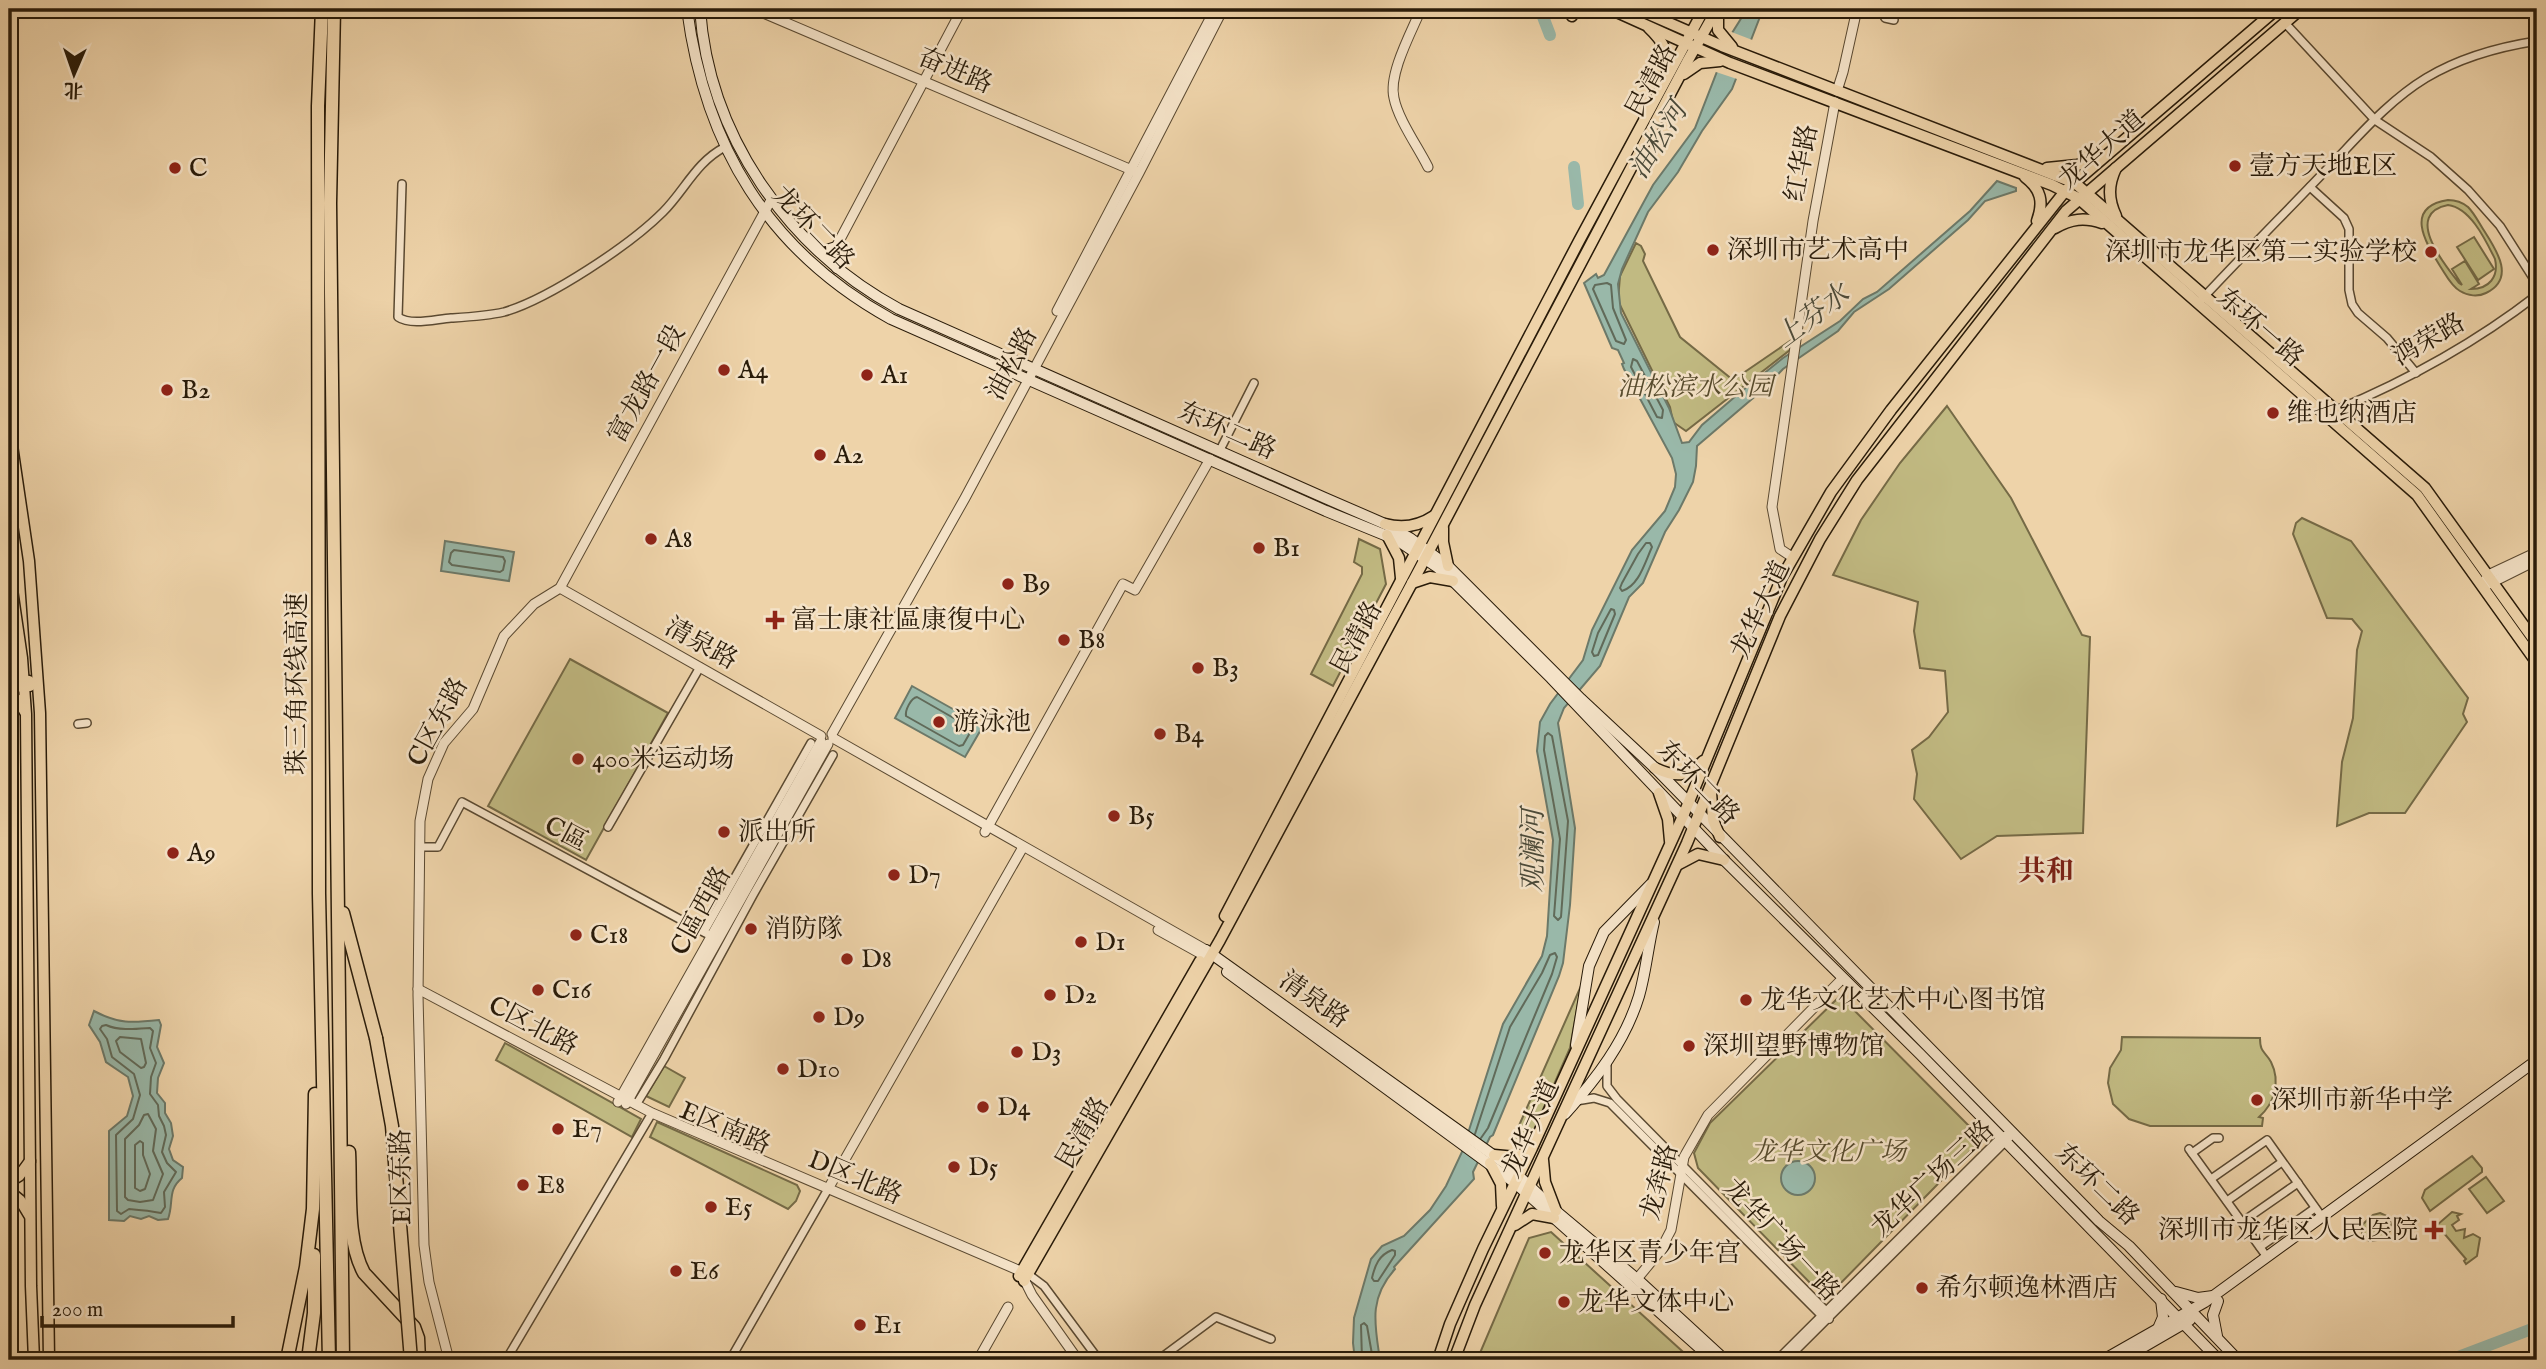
<svg xmlns="http://www.w3.org/2000/svg" width="2546" height="1369" font-family="'IM FELL English','Noto Serif SC',serif">
  <rect width="100%" height="100%" fill="#eed3a9"/>
  <filter id="stains"><feTurbulence type="fractalNoise" baseFrequency=".00286" numOctaves="4"/><feColorMatrix values="0 0 0 0 .2 0 0 0 0 .09 0 0 0 0 .02 0 0 0 .5 -.17"/></filter>
  <radialGradient id="worn" r=".72"><stop offset=".6" stop-color="#630" stop-opacity="0"/><stop offset="1" stop-color="#630" stop-opacity=".3"/></radialGradient>
  <!-- green -->
  <g fill="#c1ba82" stroke="#756a46" stroke-width="2" fill-rule="evenodd">
    <path d="M2448,200c7,0 14,2 20,7 6,6 10,14 15,22 12,19 34,49 3,64 -8,4 -18,3 -26,-2 -9,-5 -14,-16 -20,-25 -14,-23 -37,-59 8,-66zM2448,205c23,3 38,36 47,54 4,18 -6,30 -24,30l8,-5 -14,-23 -13,8 10,16 -3,-2c-15,-19 -56,-69 -11,-78z"/>
    <path d="M2474,237l20,32 -16,11 -21,-33z"/>
    <path d="M1636,243l5,3 4,8 -2,7 37,76 53,43 57,-39v9l-104,81 -13,-9 -3,-15 -52,-106 2,-25z"/>
    <path d="M1947,406l64,92 71,137 8,2 -7,196 -86,3 -36,23 -47,-60 3,-25 -5,-24 17,-13 19,-25 -3,-41 -25,-3 -6,-37 4,-29 -85,-27 28,-55 39,-57z"/>
    <path d="M2302,518l49,23 117,157 -5,16 4,8 -62,91h-36l-32,13 5,-64 11,-44 4,-68 5,-19 -10,-12 -25,-1 -34,-84 3,-11z"/>
    <path d="M1359,539l21,10 6,35 -53,102 -22,-12 51,-100v-7l-8,-5z"/>
    <path d="M570,659l98,54 -82,147 -98,-54z"/>
    <path d="M1581,986l-11,62 -43,98 -14,-7z"/>
    <path d="M1840,996l142,143 -149,152 -17,-2 -118,-121 -4,-15 16,-30z"/>
    <path d="M2122,1037l138,1c0,15 5,13 11,24 10,20 3,42 -12,55l4,1 -1,8h-112l-21,-7 -16,-15 -5,-21 2,-15 11,-18z"/>
    <path d="M505,1043l136,76 -9,18 -136,-77z"/>
    <path d="M664,1066l21,12 -16,29 -23,-11z"/>
    <path d="M657,1122l140,63 3,6 -4,10 -8,8 -138,-72z"/>
    <path d="M2472,1156l10,12v4l-52,39 -8,-13 3,-8z"/>
    <path d="M2486,1177l18,24 -17,12 -18,-24z"/>
    <path d="M2452,1212l9,2 -4,2 2,4 -7,5 4,6 9,-2 -1,9 9,-4 7,4 -3,18 -11,8 -2,-3 2,-2 -29,-34z"/>
    <path d="M2380,1213l9,4 3,11c-5,8 -14,14 -23,13l-7,-7v-9l11,-10z"/>
    <path d="M1551,1232l141,128h-215l52,-122z"/>
  </g>
  <!-- water -->
  <g fill="#99b8a9" stroke="#6c7969" stroke-width="2">
    <path d="M1747,9h16l-31,80 -30,42 -24,41 -30,40 -26,57 -4,15 3,29 48,95 13,35 7,-1 13,-17 35,-30 46,-37 57,-37 23,-22 14,-7 93,-81 27,-30 19,7v3l-31,10 -17,19 -79,69 -35,23 -16,19 -55,38 -17,18 -69,59 -1,20 -3,16 -14,28 -14,22 -22,51 -14,14 -29,69 -36,42 -6,15 17,105 -5,77 -7,58 -4,13 -66,159 -3,2 -17,35 1,7 -80,88 1,2c-27,30 -20,56 -15,91h-25l-2,-17 1,-25 17,-59 11,-13 22,-10 26,-26 16,-24 16,-34 41,-128 39,-68 5,-20 6,-96 -16,-89 3,-29 10,-18 33,-44 9,-30 40,-80 33,-39 10,-24 1,-13 -4,-16 -48,-89 -2,-5 2,-1 -6,-13 -6,-2 -28,-65 12,-9 2,4 6,-3 49,-90 42,-57 37,-95z"/>
    <path d="M445,541l69,11 -5,29 -68,-10z"/>
    <path d="M912,686l71,40 -18,31 -70,-39z"/>
    <path d="M94,1011c24,13 38,12 65,9l2,5 -4,22 7,16 -6,15 -1,15 8,10v10l6,10 2,13 -4,13 4,11 10,7 -1,11c-15,12 -8,25 -14,41l-10,1 -9,-4 -8,3 -11,-3 -6,5 -15,-1v-89l18,-15 6,-20 -5,-19 -22,-15 -6,-20 -11,-17z"/>
    <circle cx="1798" cy="1178" r="17"/>
  </g>
  <!-- pier -->
  <path fill="#eed3a9" d="M1729,31l26,10 -15,39 -27,-9z"/>
  <g fill="none" stroke-linecap="round" stroke-linejoin="round">
    <!-- shore -->
    <g stroke="#616a59" stroke-width="2">
      <path d="M1607,283l4,2 2,23 13,32 -2,4 -8,-3 -23,-52 2,-4z"/>
      <path d="M1633,359l4,2 26,49 -1,8 -5,-1 -26,-50z"/>
      <path d="M1646,543h4l2,4c-7,15 -13,39 -30,44l-2,-3 2,-5 16,-29z"/>
      <path d="M454,550l49,7 2,4 -2,9 -3,2 -48,-7 -3,-3 2,-9z"/>
      <path d="M1611,609l3,1 1,4 -17,41 -4,1 -2,-4 6,-19z"/>
      <path d="M917,697l54,31v3l-8,14 -4,1 -53,-30c-1,-6 5,-18 11,-19z"/>
      <path d="M1548,733l4,3 16,85 -7,96 -3,3 -4,-4 6,-77 -16,-89 1,-14z"/>
      <path d="M106,1025c13,6 30,4 44,3l3,3 -3,17 6,15 -5,14 -1,17 8,11 1,11 5,10 2,9 -4,17 5,11 9,9 -12,20 1,15 -4,6c-10,-2 -20,-3 -32,-4l-8,5 -4,-3 -1,-76 17,-16 7,-24 -6,-21 -22,-17 -5,-18 -7,-10 2,-3z"/>
      <path d="M120,1037l21,2 5,24 -2,4 -3,1 -21,-16 -4,-11z"/>
      <path d="M148,1114l8,15 -3,22 10,23 -10,26 -13,2 -12,-2 -3,-3v-58l14,-14 5,-10z"/>
      <path d="M1475,1134l35,-107 32,-54 8,-18 5,-2 2,4 -5,17 -64,154 -7,10"/>
      <path d="M140,1141l3,2v12l7,19 -5,15 -5,2 -5,-3v-43z"/>
      <path d="M1392,1250l3,1v4l-17,26h-4l-2,-3c3,-13 7,-23 20,-28z"/>
      <path d="M1362,1360l-1,-35 3,-2 3,3 6,34"/>
    </g>
    <!-- river -->
    <g stroke="#99b8a9" stroke-width="12">
      <path d="M1540,9l10,26"/>
      <path d="M1574,167l4,37"/>
      <path d="M2450,1360l87,-33"/>
    </g>
    <defs>
      <g id="minor">
        <path d="M1881,9l4,9 9,2"/>
        <path d="M2285,23l90,97 56,37 37,33 32,36 37,58"/>
        <path d="M402,184l-4,133c13,9 38,2 53,1 17,-1 36,-2 53,-6 45,-13 126,-67 159,-100 22,-22 33,-50 62,-65"/>
        <path d="M2310,187l34,31 5,11v61l3,14 6,9 29,25 29,35"/>
        <path d="M2202,299c41,-44 84,-87 126,-131 31,-32 60,-67 98,-90 35,-21 72,-31 111,-37"/>
        <path d="M2336,410c72,-30 139,-67 201,-115"/>
        <path d="M1220,450l34,-67"/>
        <path d="M78,724l9,-1"/>
        <path d="M608,827l92,-160"/>
        <path d="M420,847h18l24,-45 249,134"/>
        <path d="M704,932l107,-189"/>
        <path d="M1607,1062v24l10,13 209,212 3,8"/>
        <path d="M1576,1101l18,-3 16,5 212,213 7,3"/>
        <path d="M636,1105l28,-46 89,-164 80,-140"/>
        <path d="M2189,1149l78,108"/>
        <path d="M2192,1153l21,-15h6"/>
        <path d="M2211,1179l56,-39 55,77"/>
        <path d="M2227,1201l55,-39"/>
        <path d="M2242,1222l56,-39"/>
        <path d="M2260,1247l55,-39"/>
        <path d="M1028,1274l16,12 55,74"/>
        <path d="M506,1360l146,-247"/>
        <path d="M730,1360l98,-171"/>
        <path d="M1158,1360l58,-43 55,22"/>
        <path d="M1777,1360l217,-216 7,-7 12,-5"/>
        <path d="M1786,1360l223,-222"/>
      </g>
      <g id="tertiary">
        <path d="M754,9l380,162"/>
        <path d="M1421,9c-9,22 -33,65 -27,89 4,21 24,49 34,69"/>
        <path d="M1837,91l6,-19 14,-63"/>
        <path d="M836,247l126,-238"/>
        <path d="M1057,311l158,-302"/>
        <path d="M1792,557l-12,-8 -8,-42 41,-286 22,-119"/>
        <path d="M2485,581l3,-6 49,-23"/>
        <path d="M2487,585l50,-25"/>
        <path d="M560,588l261,148"/>
        <path d="M832,734l133,-236 174,-325 84,-164"/>
        <path d="M833,738l373,212"/>
        <path d="M985,832l138,-248 12,6 75,-131"/>
        <path d="M1158,930l45,25"/>
        <path d="M418,989l234,124 373,160"/>
        <path d="M618,1102l203,-361"/>
        <path d="M626,1104l202,-360"/>
        <path d="M828,1189l195,-342"/>
        <path d="M1023,1277l9,18 46,65"/>
        <path d="M1637,1279l23,-28 11,-21 13,-73 24,-42 135,-137"/>
        <path d="M449,1360l-20,-78 -5,-37 -6,-250 2,-174 8,-42 16,-36 29,-34 31,-73 30,-32 26,-16 211,-388"/>
        <path d="M978,1360l30,-53"/>
      </g>
      <g id="secondary">
        <path d="M687,9c18,137 81,242 204,310l435,192 71,29 40,27 16,14 98,97 173,182 196,194 299,306"/>
        <path d="M700,9c9,127 88,240 199,300l426,189 60,26 25,14 38,28 133,133 74,69 444,453 30,25 109,114"/>
        <path d="M820,252l16,-5 1,21"/>
        <path d="M1206,950l301,215 49,46 81,68 88,81"/>
        <path d="M1227,972l288,211 198,177"/>
        <path d="M1576,1045l13,-79 15,-34 47,-48"/>
        <path d="M1565,1114c31,-35 60,-72 74,-118 7,-24 9,-50 15,-74"/>
        <path d="M2176,1292l22,6 15,-2"/>
        <path d="M2157,1331l6,-14 -2,-18"/>
        <path d="M2217,1336l-4,-21 5,-14"/>
        <path d="M2103,1360l102,-58 332,-242"/>
        <path d="M2121,1360l69,-40"/>
      </g>
      <g id="primary">
        <path d="M1610,9l120,54 322,122 26,13 339,297 120,168"/>
        <path d="M1637,9l85,37 353,137 350,305 112,156"/>
        <path d="M1718,13v17l14,17"/>
        <path d="M1572,16l2,-7"/>
        <path d="M1649,28c14,13 21,26 18,44"/>
        <path d="M1684,74l16,-11 20,-2"/>
        <path d="M2047,168l30,-3 23,-6"/>
        <path d="M2025,177c16,12 19,25 12,44"/>
        <path d="M2116,216c-8,-17 -8,-31 0,-48"/>
        <path d="M2055,228c16,-9 29,-11 47,-5"/>
        <path d="M9,425l20,136 11,152 9,647"/>
        <path d="M1385,524c18,5 34,2 49,-8"/>
        <path d="M1443,528v14l5,24"/>
        <path d="M1387,535l12,23 2,20"/>
        <path d="M9,569l13,89 4,56 5,572 3,74"/>
        <path d="M1412,583l18,-6 23,4"/>
        <path d="M9,679l20,2"/>
        <path d="M9,687l21,-1"/>
        <path d="M9,693l10,8 6,11"/>
        <path d="M1655,768c19,9 33,10 48,-7"/>
        <path d="M1711,792l2,28 7,17"/>
        <path d="M1659,793l9,26 2,22"/>
        <path d="M1679,864l19,-10 26,6"/>
        <path d="M1225,916l354,-675 125,-232"/>
        <path d="M1494,1155l22,2 14,-7"/>
        <path d="M1543,1160l2,22 11,29"/>
        <path d="M1490,1163l11,21 1,22"/>
        <path d="M9,1182l10,-6 11,-15"/>
        <path d="M9,1191l11,9 9,15"/>
        <path d="M1515,1225l17,-11 22,4"/>
        <path d="M1019,1276l181,-315"/>
        <path d="M1024,1281l196,-341 199,-370 268,-508 30,-53"/>
        <path d="M1438,1360l12,-36 33,-75 49,-101 151,-332 99,-239 49,-85 60,-82 175,-220 211,-181"/>
        <path d="M1454,1360l21,-55 212,-462 93,-227 40,-77 37,-59 209,-269 235,-202"/>
      </g>
      <g id="motorway">
        <path d="M322,9l-4,97 1,788 10,466"/>
        <path d="M334,9l-4,194 13,1157"/>
        <path d="M343,913l33,125"/>
        <path d="M349,1152c2,37 -3,88 15,121l50,54 4,11 1,22"/>
        <path d="M287,1360l19,-93 7,-58 2,-115"/>
        <path d="M308,1360l6,-47v-58"/>
      </g>
    </defs>
    <!-- minor casing -->
    <use href="#minor" stroke="#5a4931" stroke-width="10"/>
    <!-- tertiary casing -->
    <use href="#tertiary" stroke="#5a4931" stroke-width="11"/>
    <!-- secondary casing -->
    <use href="#secondary" stroke="#291b09" stroke-width="12"/>
    <!-- primary casing -->
    <use href="#primary" stroke="#291b09" stroke-width="13"/>
    <!-- motorway casing -->
    <use href="#motorway" stroke="#291b09" stroke-width="15"/>
    <!-- minor -->
    <use href="#minor" stroke="#f4e2c7" stroke-width="7"/>
    <!-- tertiary -->
    <use href="#tertiary" stroke="#f4e2c7" stroke-width="9"/>
    <!-- secondary -->
    <use href="#secondary" stroke="#f4e2c7" stroke-width="10"/>
    <!-- primary -->
    <use href="#primary" stroke="#eed3a9" stroke-width="10"/>
    <!-- motorway -->
    <use href="#motorway" stroke="#eed3a9" stroke-width="12"/>
    <defs>
      <path id="motorway-bridge" d="M376,1038l16,88 19,234"/>
    </defs>
    <!-- motorway-bridge casing -->
    <use href="#motorway-bridge" stroke="#291b09" stroke-width="15" stroke-linecap="butt"/>
    <!-- motorway-bridge -->
    <use href="#motorway-bridge" stroke="#eed3a9" stroke-width="12"/>
  </g>
  <!-- markers -->
  <g fill="#8f2418" stroke="#f4e2c7" stroke-width="2.5">
    <circle cx="2235" cy="166" r="7"/>
    <circle cx="175" cy="168" r="7"/>
    <circle cx="1713" cy="250" r="7"/>
    <circle cx="2431" cy="252" r="7"/>
    <circle cx="724" cy="370" r="7"/>
    <circle cx="867" cy="375" r="7"/>
    <circle cx="167" cy="390" r="7"/>
    <circle cx="2273" cy="413" r="7"/>
    <circle cx="820" cy="455" r="7"/>
    <circle cx="651" cy="539" r="7"/>
    <circle cx="1259" cy="548" r="7"/>
    <circle cx="1008" cy="584" r="7"/>
    <path d="M771.5 609.5h7v7h7v7h-7v7h-7v-7h-7v-7h7z"/>
    <circle cx="1064" cy="640" r="7"/>
    <circle cx="1198" cy="668" r="7"/>
    <circle cx="939" cy="722" r="7"/>
    <circle cx="1160" cy="734" r="7"/>
    <circle cx="578" cy="759" r="7"/>
    <circle cx="1114" cy="816" r="7"/>
    <circle cx="724" cy="832" r="7"/>
    <circle cx="173" cy="853" r="7"/>
    <circle cx="894" cy="875" r="7"/>
    <circle cx="751" cy="929" r="7"/>
    <circle cx="576" cy="935" r="7"/>
    <circle cx="1081" cy="942" r="7"/>
    <circle cx="847" cy="959" r="7"/>
    <circle cx="538" cy="990" r="7"/>
    <circle cx="1050" cy="995" r="7"/>
    <circle cx="1746" cy="1000" r="7"/>
    <circle cx="819" cy="1017" r="7"/>
    <circle cx="1689" cy="1046" r="7"/>
    <circle cx="1017" cy="1052" r="7"/>
    <circle cx="783" cy="1069" r="7"/>
    <circle cx="2257" cy="1100" r="7"/>
    <circle cx="983" cy="1107" r="7"/>
    <circle cx="558" cy="1129" r="7"/>
    <circle cx="954" cy="1167" r="7"/>
    <circle cx="523" cy="1185" r="7"/>
    <circle cx="711" cy="1207" r="7"/>
    <path d="M2430.5 1219.5h7v7h7v7h-7v7h-7v-7h-7v-7h7z"/>
    <circle cx="1545" cy="1253" r="7"/>
    <circle cx="676" cy="1271" r="7"/>
    <circle cx="1922" cy="1288" r="7"/>
    <circle cx="1564" cy="1302" r="7"/>
    <circle cx="860" cy="1325" r="7"/>
  </g>
  <g text-anchor="middle" dominant-baseline="central" stroke-width="5" stroke-linejoin="round" paint-order="stroke">
    <!-- street labels -->
    <g font-size="26" fill="#291b09" stroke="#f4e2c7">
      <text transform="translate(955 71) rotate(23)">奋进路</text>
      <text transform="translate(1652 81) rotate(-62)">民清路</text>
      <text transform="translate(2102 150) rotate(-41)">龙华大道</text>
      <text transform="translate(1802 163) rotate(-79)">红华路</text>
      <text transform="translate(813 228) rotate(46)">龙环二路</text>
      <text transform="translate(2260 328) rotate(41)">东环一路</text>
      <text transform="translate(2429 340) rotate(-30)">鸿荣路</text>
      <text transform="translate(1012 364) rotate(-62)">油松路</text>
      <text transform="translate(647 384) rotate(-61)">富龙路一段</text>
      <text transform="translate(1227 431) rotate(24)">东环二路</text>
      <text transform="translate(1761 610) rotate(-65)">龙华大道</text>
      <text transform="translate(1357 638) rotate(-62)">民清路</text>
      <text transform="translate(701 644) rotate(29)">清泉路</text>
      <text transform="translate(297 684) rotate(-90)">珠三角环线高速</text>
      <text transform="translate(438 722) rotate(-61)">C区东路</text>
      <text transform="translate(1698 783) rotate(46)">东环二路</text>
      <text transform="translate(566 834) rotate(28)">C區</text>
      <text transform="translate(701 911) rotate(-61)">C區西路</text>
      <text transform="translate(1314 1000) rotate(35)">清泉路</text>
      <text transform="translate(533 1026) rotate(28)">C区北路</text>
      <text transform="translate(725 1128) rotate(23)">E区南路</text>
      <text transform="translate(1531 1129) rotate(-66)">龙华大道</text>
      <text transform="translate(1083 1133) rotate(-60)">民清路</text>
      <text transform="translate(402 1177) rotate(-91)">E区东路</text>
      <text transform="translate(855 1178) rotate(23)">D区北路</text>
      <text transform="translate(1933 1179) rotate(-43)">龙华广场三路</text>
      <text transform="translate(1660 1182) rotate(-75)">龙奔路</text>
      <text transform="translate(2097 1185) rotate(44)">东环二路</text>
      <text transform="translate(1781 1240) rotate(47)">龙华广场一路</text>
    </g>
    <!-- poi labels -->
    <g font-size="26" fill="#291b09" stroke="#f4e2c7" text-anchor="start">
      <text x="2249" y="166">壹方天地E区</text>
      <text x="189" y="168">C</text>
      <text x="1727" y="250">深圳市艺术高中</text>
      <text x="2417" y="252" text-anchor="end">深圳市龙华区第二实验学校</text>
      <text x="738" y="370">A4</text>
      <text x="881" y="375">A1</text>
      <text x="181" y="390">B2</text>
      <text x="2287" y="413">维也纳酒店</text>
      <text x="834" y="455">A2</text>
      <text x="665" y="539">A8</text>
      <text x="1273" y="548">B1</text>
      <text x="1022" y="584">B9</text>
      <text x="791" y="620">富士康社區康復中心</text>
      <text x="1078" y="640">B8</text>
      <text x="1212" y="668">B3</text>
      <text x="953" y="722">游泳池</text>
      <text x="1174" y="734">B4</text>
      <text x="592" y="759">400米运动场</text>
      <text x="1128" y="816">B5</text>
      <text x="738" y="832">派出所</text>
      <text x="187" y="853">A9</text>
      <text x="908" y="875">D7</text>
      <text x="765" y="929">消防隊</text>
      <text x="590" y="935">C18</text>
      <text x="1095" y="942">D1</text>
      <text x="861" y="959">D8</text>
      <text x="552" y="990">C16</text>
      <text x="1064" y="995">D2</text>
      <text x="1760" y="1000">龙华文化艺术中心图书馆</text>
      <text x="833" y="1017">D9</text>
      <text x="1703" y="1046">深圳望野博物馆</text>
      <text x="1031" y="1052">D3</text>
      <text x="797" y="1069">D10</text>
      <text x="2271" y="1100">深圳市新华中学</text>
      <text x="997" y="1107">D4</text>
      <text x="572" y="1129">E7</text>
      <text x="968" y="1167">D5</text>
      <text x="537" y="1185">E8</text>
      <text x="725" y="1207">E5</text>
      <text x="2418" y="1230" text-anchor="end">深圳市龙华区人民医院</text>
      <text x="1559" y="1253">龙华区青少年宫</text>
      <text x="690" y="1271">E6</text>
      <text x="1936" y="1288">希尔顿逸林酒店</text>
      <text x="1578" y="1302">龙华文体中心</text>
      <text x="874" y="1325">E1</text>
    </g>
    <!-- park labels -->
    <g font-size="26" font-style="italic" fill="#574b2d" stroke="#f4e2c7">
      <text x="1695" y="387">油松滨水公园</text>
      <text x="1828" y="1152">龙华文化广场</text>
    </g>
    <!-- water labels -->
    <g font-size="28" font-style="italic" fill="#4b4a39" stroke="#f4e2c7">
      <text transform="translate(1659 141) rotate(-58)">油松河</text>
      <text transform="translate(1813 317) rotate(-37)">上芬水</text>
      <text transform="translate(1534 851) rotate(-90)">观澜河</text>
    </g>
    <!-- neighbourhood labels -->
    <g font-size="28" font-weight="bold" fill="#7a1f14" stroke="#f4e2c7">
      <text x="2046" y="872">共和</text>
    </g>
  </g>
  <!-- margin -->
  <rect width="2546" height="1369" fill="none" stroke="#eed3a9" stroke-width="35"/>
  <rect x="10" y="10" width="2525" height="1348" fill="none" stroke="#291b09" stroke-width="3.5"/>
  <rect x="18" y="18" width="2511" height="1334" fill="none" stroke="#291b09" stroke-width="2"/>
  <!-- north arrow -->
  <g transform="translate(74 74) rotate(182)" stroke="#f4e2c7" stroke-width="5" paint-order="stroke">
  <path d="M0-5L12 26L0 18L-12 26Z" fill="#291b09"/>
  <text y="-10" font-size="19" font-weight="bold" text-anchor="middle" fill="#291b09">北</text>
  </g>
  <!-- scale -->
  <path d="M42 1316v10h191v-10" fill="none" stroke="#291b09" stroke-width="3.5"/>
  <text x="52" y="1316" font-size="21" fill="#291b09" stroke="#f4e2c7" stroke-width="5" paint-order="stroke">200 m</text>
  <rect width="100%" height="100%" filter="url(#stains)"/>
  <rect width="100%" height="100%" fill="url(#worn)"/>
</svg>
